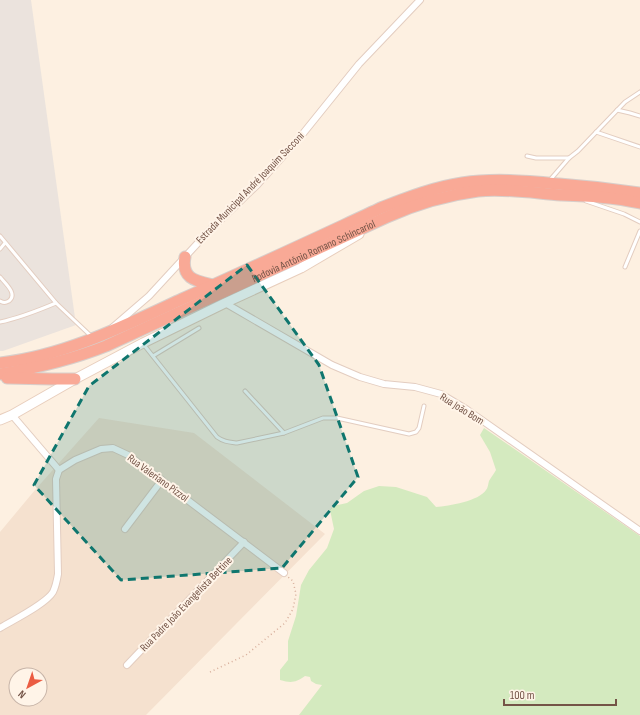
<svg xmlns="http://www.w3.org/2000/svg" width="640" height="715" font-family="'Sofia Sans Condensed',sans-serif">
  <rect width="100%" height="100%" fill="#fdf0e1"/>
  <!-- residential -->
  <path fill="#f5e1cf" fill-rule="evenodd" d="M99,418l95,15 131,101 -179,181h-146v-183l35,-42zM16,675h24v24h-24z"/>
  <!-- industrial -->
  <path fill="#ebe3dd" d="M0,0h31l45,325 -73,26h-3z"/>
  <!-- green -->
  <path fill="#d4eabf" d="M484,428l156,108v179h-341l23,-30 -6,-1 -5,-3 -1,-4 -5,-1c-10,7 -14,7 -25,4v-10l8,-10v-19l8,-25 5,-31 8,-15 18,-22 7,-19 -4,-19 3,-4 14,-3 17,-12 15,-5 17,1 31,10 9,10c13,-1 43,-6 50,-17 2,-2 2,-6 3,-9 2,-4 5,-7 7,-11l-6,-18 -10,-17z"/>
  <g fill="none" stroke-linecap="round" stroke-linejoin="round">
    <defs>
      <g id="lane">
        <path d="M617,110l13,3 10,3"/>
        <path d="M596,132l44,15"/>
        <path d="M527,156l9,2h33"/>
        <path d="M550,180l19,-22 9,-7 47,-49 15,-10"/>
        <path d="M586,201l38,13 16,8"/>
        <path d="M0,236l56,67 36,34"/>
        <path d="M0,249l5,-6"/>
        <path d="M625,267l15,-36"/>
        <path d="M0,277c5,6 18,17 9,24 -4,2 -5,2 -9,0"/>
        <path d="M0,322c20,-4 37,-11 56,-19"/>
        <path d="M144,345l73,92c7,5 12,5 20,6l47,-10 39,-15h14l72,16 7,-2 3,-4 5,-22"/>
        <path d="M153,356l46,-28"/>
        <path d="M245,391l39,42"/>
      </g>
      <g id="street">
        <path d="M225,303l107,62 28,12 24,7 31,3 26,7 25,15 174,122"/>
        <path d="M113,327l36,-31 59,-64 49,-47 44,-49 58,-72 61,-64"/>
        <path d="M12,415l47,55"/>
        <path d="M125,529l37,-49"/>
        <path d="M0,628c13,-8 46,-24 53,-36 3,-6 4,-12 5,-18l-2,-95 3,-9 16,-10 26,-11 12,-1 15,7 156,118"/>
        <path d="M127,665l117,-123"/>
      </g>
      <path id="secondary" d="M0,420l12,-5 63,-36 68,-36 82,-40 76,-35 58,-34"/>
      <g id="highway">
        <path d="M185,257c-4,22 11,24 28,28"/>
        <path d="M0,363c64,-7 124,-37 182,-64 68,-30 134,-61 201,-92 26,-10 52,-20 79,-24 32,-5 64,-2 97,1 27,2 54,5 81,9"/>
        <path id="s1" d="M0,374c36,-6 71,-14 106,-28l281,-129c29,-13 60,-22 91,-26 27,-3 56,2 83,4 26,1 53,2 79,8"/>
        <path d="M7,378l45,1h23"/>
      </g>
    </defs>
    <!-- lane casing -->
    <use href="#lane" stroke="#e3cdc0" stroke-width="5"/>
    <!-- street casing -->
    <use href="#street" stroke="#e3cdc0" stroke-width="8"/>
    <!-- secondary casing -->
    <use href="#secondary" stroke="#e8cebd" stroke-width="11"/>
    <!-- highway casing -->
    <use href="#highway" stroke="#d8cfcb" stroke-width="13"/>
    <!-- path -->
    <path stroke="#d7ae9b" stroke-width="1.5" stroke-dasharray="1 3" stroke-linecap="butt" d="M210,672l36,-17 39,-32 8,-14 3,-15 -3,-13 -5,-4"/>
    <!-- lane -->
    <use href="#lane" stroke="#fff" stroke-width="3"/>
    <!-- street -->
    <use href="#street" stroke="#fff" stroke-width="6"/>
    <!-- secondary -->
    <use href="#secondary" stroke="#fff" stroke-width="9"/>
    <!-- highway -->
    <use href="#highway" stroke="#f9a996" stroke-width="11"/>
  </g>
  <!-- marked area -->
  <path fill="#0f766e" fill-opacity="0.2" stroke="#0f766e" stroke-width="3" stroke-dasharray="8 5" stroke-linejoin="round" d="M247,265l72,100 39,112 -76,91 -161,12 -87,-95 55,-99z"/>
  <g text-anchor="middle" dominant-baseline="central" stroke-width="4" stroke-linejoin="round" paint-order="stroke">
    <!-- street labels -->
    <g font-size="11" fill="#745447" stroke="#fff4e8">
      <text transform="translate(250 188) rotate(-46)">Estrada Municipal André Joaquim Sacconi</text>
      <text stroke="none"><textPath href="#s1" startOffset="338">Rodovia Antônio Romano Schincariol</textPath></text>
      <text transform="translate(462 409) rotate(32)">Rua João Bom</text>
      <text transform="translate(158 478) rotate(36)">Rua Valeriano Pizzol</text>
      <text transform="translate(186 604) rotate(-46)">Rua Padre João Evangelista Bettine</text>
    </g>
  </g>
  <!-- north arrow -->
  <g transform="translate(28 687) rotate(220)"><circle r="19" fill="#fff4e8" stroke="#c7b4a8"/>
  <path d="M0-3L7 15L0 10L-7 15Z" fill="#eb5c42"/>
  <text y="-6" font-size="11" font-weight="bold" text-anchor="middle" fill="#745447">N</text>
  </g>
  <!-- scale -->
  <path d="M504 699v6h112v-6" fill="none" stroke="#745447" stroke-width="2"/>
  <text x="510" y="699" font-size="12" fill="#745447" stroke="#fff4e8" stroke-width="3" paint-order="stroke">100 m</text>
</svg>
